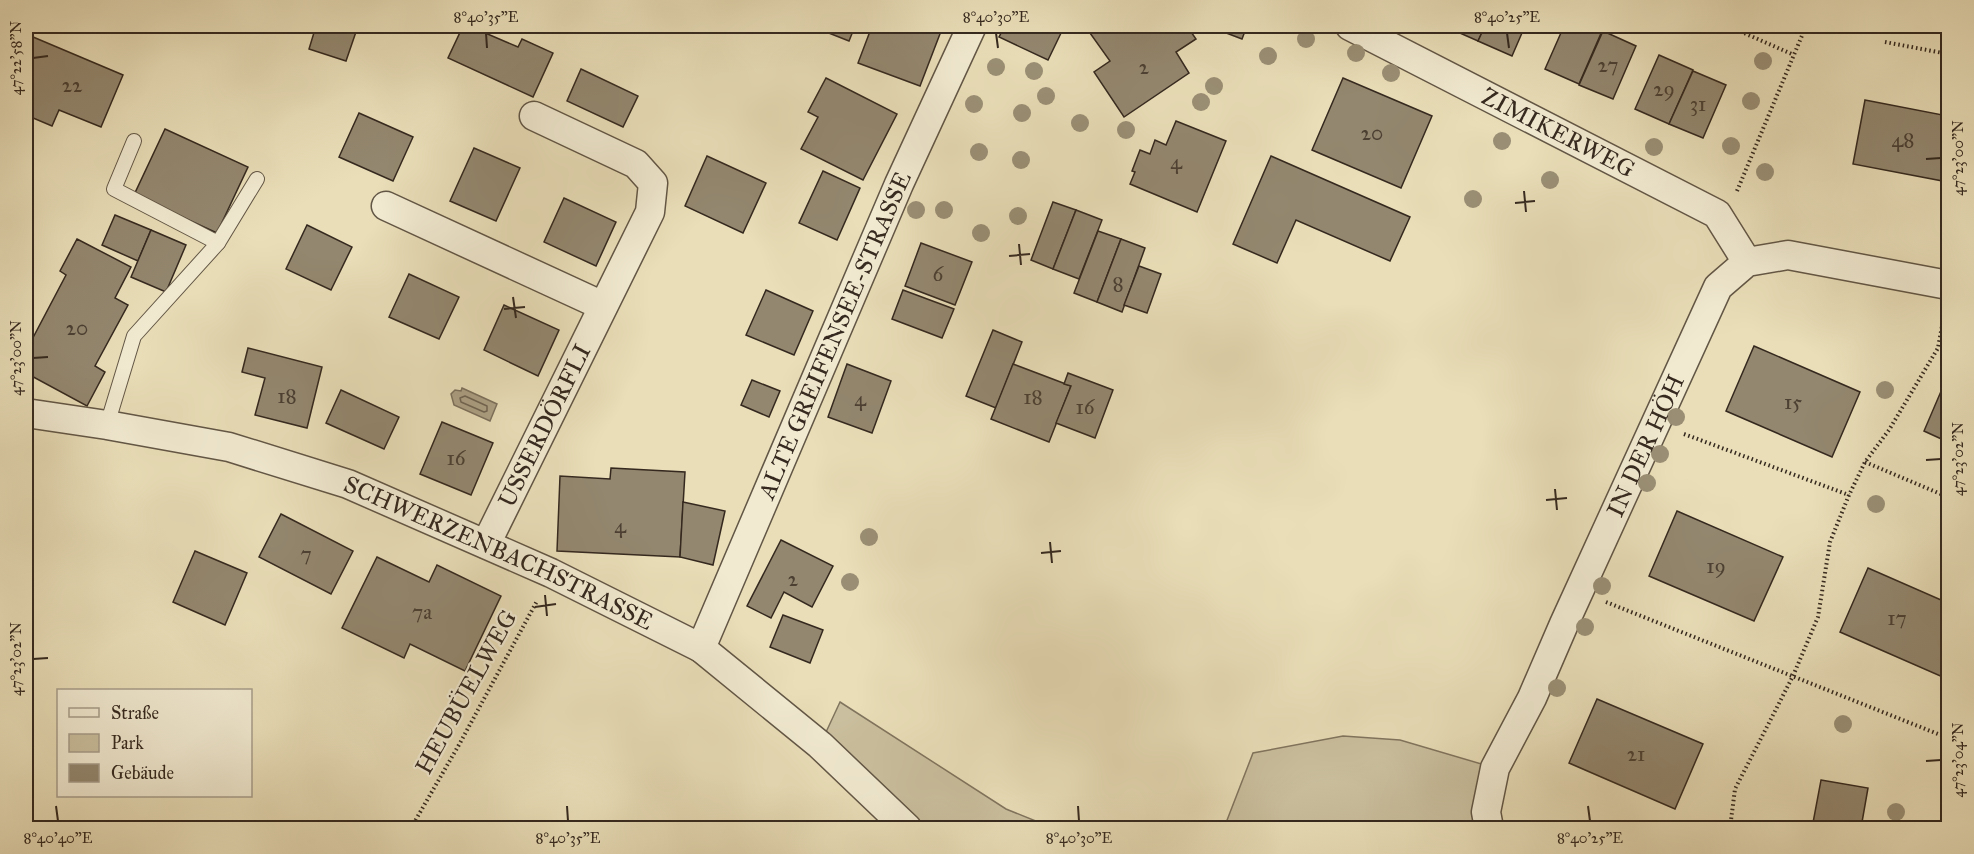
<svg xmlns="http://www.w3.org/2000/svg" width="1974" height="854" font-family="'IM FELL Great Primer',serif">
  <rect width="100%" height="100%" fill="#e9deb8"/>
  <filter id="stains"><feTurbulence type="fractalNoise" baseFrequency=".00333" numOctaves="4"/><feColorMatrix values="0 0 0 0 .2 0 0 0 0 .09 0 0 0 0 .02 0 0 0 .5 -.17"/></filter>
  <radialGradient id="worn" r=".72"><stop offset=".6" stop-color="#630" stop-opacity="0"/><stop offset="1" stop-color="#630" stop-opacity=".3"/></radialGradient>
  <!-- green -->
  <g fill="#cabf9e" stroke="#80745e" stroke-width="1.5">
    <path d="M840,702l166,107 47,19h-146l-87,-83z"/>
    <path d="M1343,736l57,4 95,28 -6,60h-265l29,-75z"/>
  </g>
  <!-- water -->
  <path fill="#aca084" stroke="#7c705c" stroke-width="1.5" d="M462,388l35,16 -7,17 -36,-16 -3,-11 4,-4 6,1z"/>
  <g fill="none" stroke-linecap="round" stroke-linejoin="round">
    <!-- shore -->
    <path stroke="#706452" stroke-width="1.5" d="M465,396l22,10v5l-3,1 -23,-10 -1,-4z"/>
  </g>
  <!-- building -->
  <g fill="#93876f" stroke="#35291f" stroke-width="1.5">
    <path d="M316,26h42l-12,35 -37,-12z"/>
    <path d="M463,26h6l49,21 4,-8 31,14 -20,44 -85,-39z"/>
    <path d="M811,26h44l-6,15z"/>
    <path d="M872,26h71l-23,60 -62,-23z"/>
    <path d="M1005,26h51l7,3 -15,31 -49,-23z"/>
    <path d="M1085,26h102l9,13 -20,13 13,21 -65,44 -30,-45 16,-11z"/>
    <path d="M1208,26h39l-5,13z"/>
    <path d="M1444,26h41l-7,15z"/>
    <path d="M1485,26h40l-13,30 -34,-15z"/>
    <path d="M1564,26h26l12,5 -23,53 -34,-15z"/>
    <path d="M1603,31l33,15 -23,53 -34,-14z"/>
    <path d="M26,34l97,41 -22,52 -42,-17 -7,16 -26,-11v-14l2,-6 -2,-1z"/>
    <path d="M1659,55l34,15 -24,54 -34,-15z"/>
    <path d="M581,69l57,27 -15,31 -56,-26z"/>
    <path d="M1693,71l33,14 -23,53 -34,-14z"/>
    <path d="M826,78l71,36 -34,66 -62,-31 17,-32 -10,-5z"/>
    <path d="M1343,78l89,38 -31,72 -89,-38z"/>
    <path d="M1865,100l83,16v66l-95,-18z"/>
    <path d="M359,113l54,24 -20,44 -54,-24z"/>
    <path d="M1176,121l50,20 -29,71 -67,-28 5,-12 -3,-1 8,-21 10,4 5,-14 11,5z"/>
    <path d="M165,129l83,38 -31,66 -83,-38z"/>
    <path d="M474,148l46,20 -24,53 -46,-20z"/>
    <path d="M707,156l59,27 -23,50 -58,-27z"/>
    <path d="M1271,156l139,61 -20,44 -94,-41 -19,43 -44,-19z"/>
    <path d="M823,171l37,17 -23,52 -38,-17z"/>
    <path d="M564,198l52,24 -20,44 -52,-24z"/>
    <path d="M1053,202l23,8 -23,59 -22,-9z"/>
    <path d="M1076,210l26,10 -23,59 -26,-10z"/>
    <path d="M115,215l36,15 -13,31 -36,-16z"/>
    <path d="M307,225l45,22 -21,43 -45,-21z"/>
    <path d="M151,230l35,15 -20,47 -35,-15z"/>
    <path d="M1098,231l23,8 -24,63 -23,-9z"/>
    <path d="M77,239l54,28 -16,31 13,7 -33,61 10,6 -18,34 -61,-33v-22l40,-76 -6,-4z"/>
    <path d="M1121,239l24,9 -23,64 -25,-10z"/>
    <path d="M921,243l51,19 -17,43 -50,-19z"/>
    <path d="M1139,266l22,8 -14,39 -23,-8z"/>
    <path d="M409,274l50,23 -20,42 -50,-22z"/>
    <path d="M766,290l47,21 -19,44 -48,-20z"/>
    <path d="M903,290l51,19 -12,29 -50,-19z"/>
    <path d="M504,305l55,25 -21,46 -54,-26z"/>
    <path d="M993,330l29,12 -26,66 -30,-12z"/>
    <path d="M1754,346l106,46 -28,65 -106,-46z"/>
    <path d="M248,348l74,19 -15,61 -52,-13 10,-37 -23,-6z"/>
    <path d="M847,364l44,17 -19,52 -44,-16z"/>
    <path d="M1013,364l58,22 -22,56 -58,-23z"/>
    <path d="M1068,373l45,17 -18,48 -39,-15 15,-37 -7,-2z"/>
    <path d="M1948,375v67l-24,-11z"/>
    <path d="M752,380l28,11 -11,26 -28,-12z"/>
    <path d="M341,390l58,27 -15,32 -58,-26z"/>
    <path d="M442,422l51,21 -22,52 -51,-21z"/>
    <path d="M611,468l74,4 -5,85 -123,-6 3,-75 50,3z"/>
    <path d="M683,502l42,9 -12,54 -33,-8z"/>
    <path d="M1677,511l106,46 -29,64 -105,-45z"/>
    <path d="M281,514l72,37 -22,43 -72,-37z"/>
    <path d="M781,540l52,26 -21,41 -28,-15 -13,26 -24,-12z"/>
    <path d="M195,551l52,22 -22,52 -52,-23z"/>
    <path d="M377,557l52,25 8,-17 64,31 -36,75 -55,-27 -6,14 -62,-30z"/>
    <path d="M1868,568l80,35v67l-3,8 -105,-46z"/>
    <path d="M783,615l40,15 -13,33 -40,-16z"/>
    <path d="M1597,699l106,45 -28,65 -106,-46z"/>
    <path d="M1821,780l47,8 -7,40h-49z"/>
  </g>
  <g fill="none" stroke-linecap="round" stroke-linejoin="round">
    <defs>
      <g id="service">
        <path d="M134,141l-20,48 104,54"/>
        <path d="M107,425l27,-89 84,-93 39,-64"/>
      </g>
      <g id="minor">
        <path id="s1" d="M1350,26l367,188 30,48"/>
        <path d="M386,206l217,100"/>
        <path id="s2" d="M26,413l81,12 122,22 119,37 203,89 150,75 119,97 87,83"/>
        <path id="s3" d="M486,544l164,-332 3,-29 -17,-19 -102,-48"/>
        <path id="s4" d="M701,648l198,-464 73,-158"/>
        <path id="s5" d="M1489,828l-3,-16 9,-44 37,-70 32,-74 154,-337 29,-25 41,-7 160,30"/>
      </g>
    </defs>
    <!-- service casing -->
    <use href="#service" stroke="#625645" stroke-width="16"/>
    <!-- minor casing -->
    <use href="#minor" stroke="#625645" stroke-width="31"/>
    <!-- path -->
    <g stroke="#35291f" stroke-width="4" stroke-dasharray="1.5 3" stroke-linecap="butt">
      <path d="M1728,26l66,29"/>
      <path d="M1432,33l3,-7"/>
      <path d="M1885,42l63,12"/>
      <path d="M1737,191l69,-165"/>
      <path d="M1684,434l165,61"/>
      <path d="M1865,462l83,35"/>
      <path d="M1606,602l342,136"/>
      <path d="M411,828l49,-85 77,-142"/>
      <path d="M1730,828l5,-39 58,-113 25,-59 12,-75 19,-47 16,-33 24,-32 49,-82 6,-33"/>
    </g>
    <!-- service -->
    <use href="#service" stroke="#f1ead1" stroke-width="14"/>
    <!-- minor -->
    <use href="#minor" stroke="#f1ead1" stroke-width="28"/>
  </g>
  <!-- trees -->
  <g fill="#9a8f75">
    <circle cx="1306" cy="39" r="9"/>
    <circle cx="1356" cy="53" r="9"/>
    <circle cx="1268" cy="56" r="9"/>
    <circle cx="1763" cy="61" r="9"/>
    <circle cx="996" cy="67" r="9"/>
    <circle cx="1034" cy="71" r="9"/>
    <circle cx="1391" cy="73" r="9"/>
    <circle cx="1214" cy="86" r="9"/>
    <circle cx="1046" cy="96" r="9"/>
    <circle cx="1751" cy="101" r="9"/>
    <circle cx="1201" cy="102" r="9"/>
    <circle cx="974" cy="104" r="9"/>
    <circle cx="1022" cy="113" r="9"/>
    <circle cx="1080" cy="123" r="9"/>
    <circle cx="1126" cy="130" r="9"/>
    <circle cx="1502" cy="141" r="9"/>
    <circle cx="1731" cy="146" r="9"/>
    <circle cx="1654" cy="147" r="9"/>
    <circle cx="979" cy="152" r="9"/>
    <circle cx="1021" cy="160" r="9"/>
    <circle cx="1765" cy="172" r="9"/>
    <circle cx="1550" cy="180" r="9"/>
    <circle cx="1473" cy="199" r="9"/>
    <circle cx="916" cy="210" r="9"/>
    <circle cx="944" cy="210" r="9"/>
    <circle cx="1018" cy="216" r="9"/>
    <circle cx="981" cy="233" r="9"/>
    <circle cx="1885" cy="390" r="9"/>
    <circle cx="1676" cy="417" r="9"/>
    <circle cx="1660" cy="454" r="9"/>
    <circle cx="1647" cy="483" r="9"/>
    <circle cx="1876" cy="504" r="9"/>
    <circle cx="869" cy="537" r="9"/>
    <circle cx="850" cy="582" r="9"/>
    <circle cx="1602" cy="586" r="9"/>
    <circle cx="1585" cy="627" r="9"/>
    <circle cx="1557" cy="688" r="9"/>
    <circle cx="1843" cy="724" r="9"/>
    <circle cx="1896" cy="812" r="9"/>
  </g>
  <!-- ticks -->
  <path fill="none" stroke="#35291f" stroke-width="2" d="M486,33l1,15M996,33l2,15M1507,33l2,15M33,58l15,-2M1926,159l15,-1M1524,191l2,21M1515,203l20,-2M1019,244l2,21M1009,256l21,-2M513,297l3,21M504,309l21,-2M33,358l15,-1M1926,460l15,-1M1555,489l2,21M1546,500l21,-2M1050,542l2,21M1041,553l20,-2M545,595l2,21M535,607l21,-3M33,659l15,-1M1926,761l15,-1M56,806l2,15M567,806l1,15M1078,806l1,15M1588,806l2,15"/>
  <g text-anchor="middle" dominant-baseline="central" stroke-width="4.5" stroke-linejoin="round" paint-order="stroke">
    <!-- number labels -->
    <g font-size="21" fill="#4c4033">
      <text x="1608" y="65">27</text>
      <text x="1144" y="67">2</text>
      <text x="72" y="85">22</text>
      <text x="1664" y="89">29</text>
      <text x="1698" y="104">31</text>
      <text x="1372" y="133">20</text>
      <text x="1903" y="140">48</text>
      <text x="1176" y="162">4</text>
      <text x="938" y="274">6</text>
      <text x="1118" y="284">8</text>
      <text x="77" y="328">20</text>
      <text x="287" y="396">18</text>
      <text x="1033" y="397">18</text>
      <text x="860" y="399">4</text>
      <text x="1793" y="402">15</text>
      <text x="1085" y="407">16</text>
      <text x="456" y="458">16</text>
      <text x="620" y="526">4</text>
      <text x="306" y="554">7</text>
      <text x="1716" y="566">19</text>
      <text x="793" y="579">2</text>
      <text x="422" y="612">7a</text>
      <text x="1897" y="618">17</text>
      <text x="1636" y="754">21</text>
    </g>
    <!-- street labels -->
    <g font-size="24" fill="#35291f" stroke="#f1ead1">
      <text stroke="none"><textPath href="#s1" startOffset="234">ZIMIKERWEG</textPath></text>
      <text stroke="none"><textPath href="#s4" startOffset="340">ALTE GREIFENSEE-STRASSE</textPath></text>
      <text stroke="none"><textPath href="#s3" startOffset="132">USSERDÖRFLI</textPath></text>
      <text stroke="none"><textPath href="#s5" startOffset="417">IN DER HÖH</textPath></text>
      <text stroke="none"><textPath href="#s2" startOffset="496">SCHWERZENBACHSTRASSE</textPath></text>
      <text transform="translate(466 692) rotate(-61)">HEUBÜELWEG</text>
    </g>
  </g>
  <!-- margin -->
  <rect width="1974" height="854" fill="none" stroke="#e9deb8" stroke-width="66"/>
  <!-- legend -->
  <rect x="57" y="689" width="195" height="108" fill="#f1ead1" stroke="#a69d8a" stroke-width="1.5"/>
  <rect x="69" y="708" width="30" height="9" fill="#f1ead1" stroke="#a69d8a" stroke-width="1.5"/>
  <text x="111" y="719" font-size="18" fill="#35291f">Straße</text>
  <rect x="69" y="734" width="30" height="18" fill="#cabf9e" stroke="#a69d8a" stroke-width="1.5"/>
  <text x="111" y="749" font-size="18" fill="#35291f">Park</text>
  <rect x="69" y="764" width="30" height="18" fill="#93876f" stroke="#a69d8a" stroke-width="1.5"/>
  <text x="111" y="779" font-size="18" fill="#35291f">Gebäude</text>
  <rect x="33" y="33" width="1908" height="788" fill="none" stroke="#35291f" stroke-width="2"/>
  <g font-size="15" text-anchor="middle" fill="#35291f">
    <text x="486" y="22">8°40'35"E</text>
    <text x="996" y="22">8°40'30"E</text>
    <text x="1507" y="22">8°40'25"E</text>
    <text transform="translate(16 58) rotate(-90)" y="5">47°22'58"N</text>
    <text transform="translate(1958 158) rotate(-90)" y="5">47°23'00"N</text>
    <text transform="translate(16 358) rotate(-90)" y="5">47°23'00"N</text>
    <text transform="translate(1958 459) rotate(-90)" y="5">47°23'02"N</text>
    <text transform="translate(16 659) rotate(-90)" y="5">47°23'02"N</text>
    <text transform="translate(1958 760) rotate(-90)" y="5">47°23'04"N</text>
    <text x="58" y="843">8°40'40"E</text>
    <text x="568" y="843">8°40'35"E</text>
    <text x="1079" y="843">8°40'30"E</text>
    <text x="1590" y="843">8°40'25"E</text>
  </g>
  <rect width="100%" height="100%" filter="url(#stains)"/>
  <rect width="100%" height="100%" fill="url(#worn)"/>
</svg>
